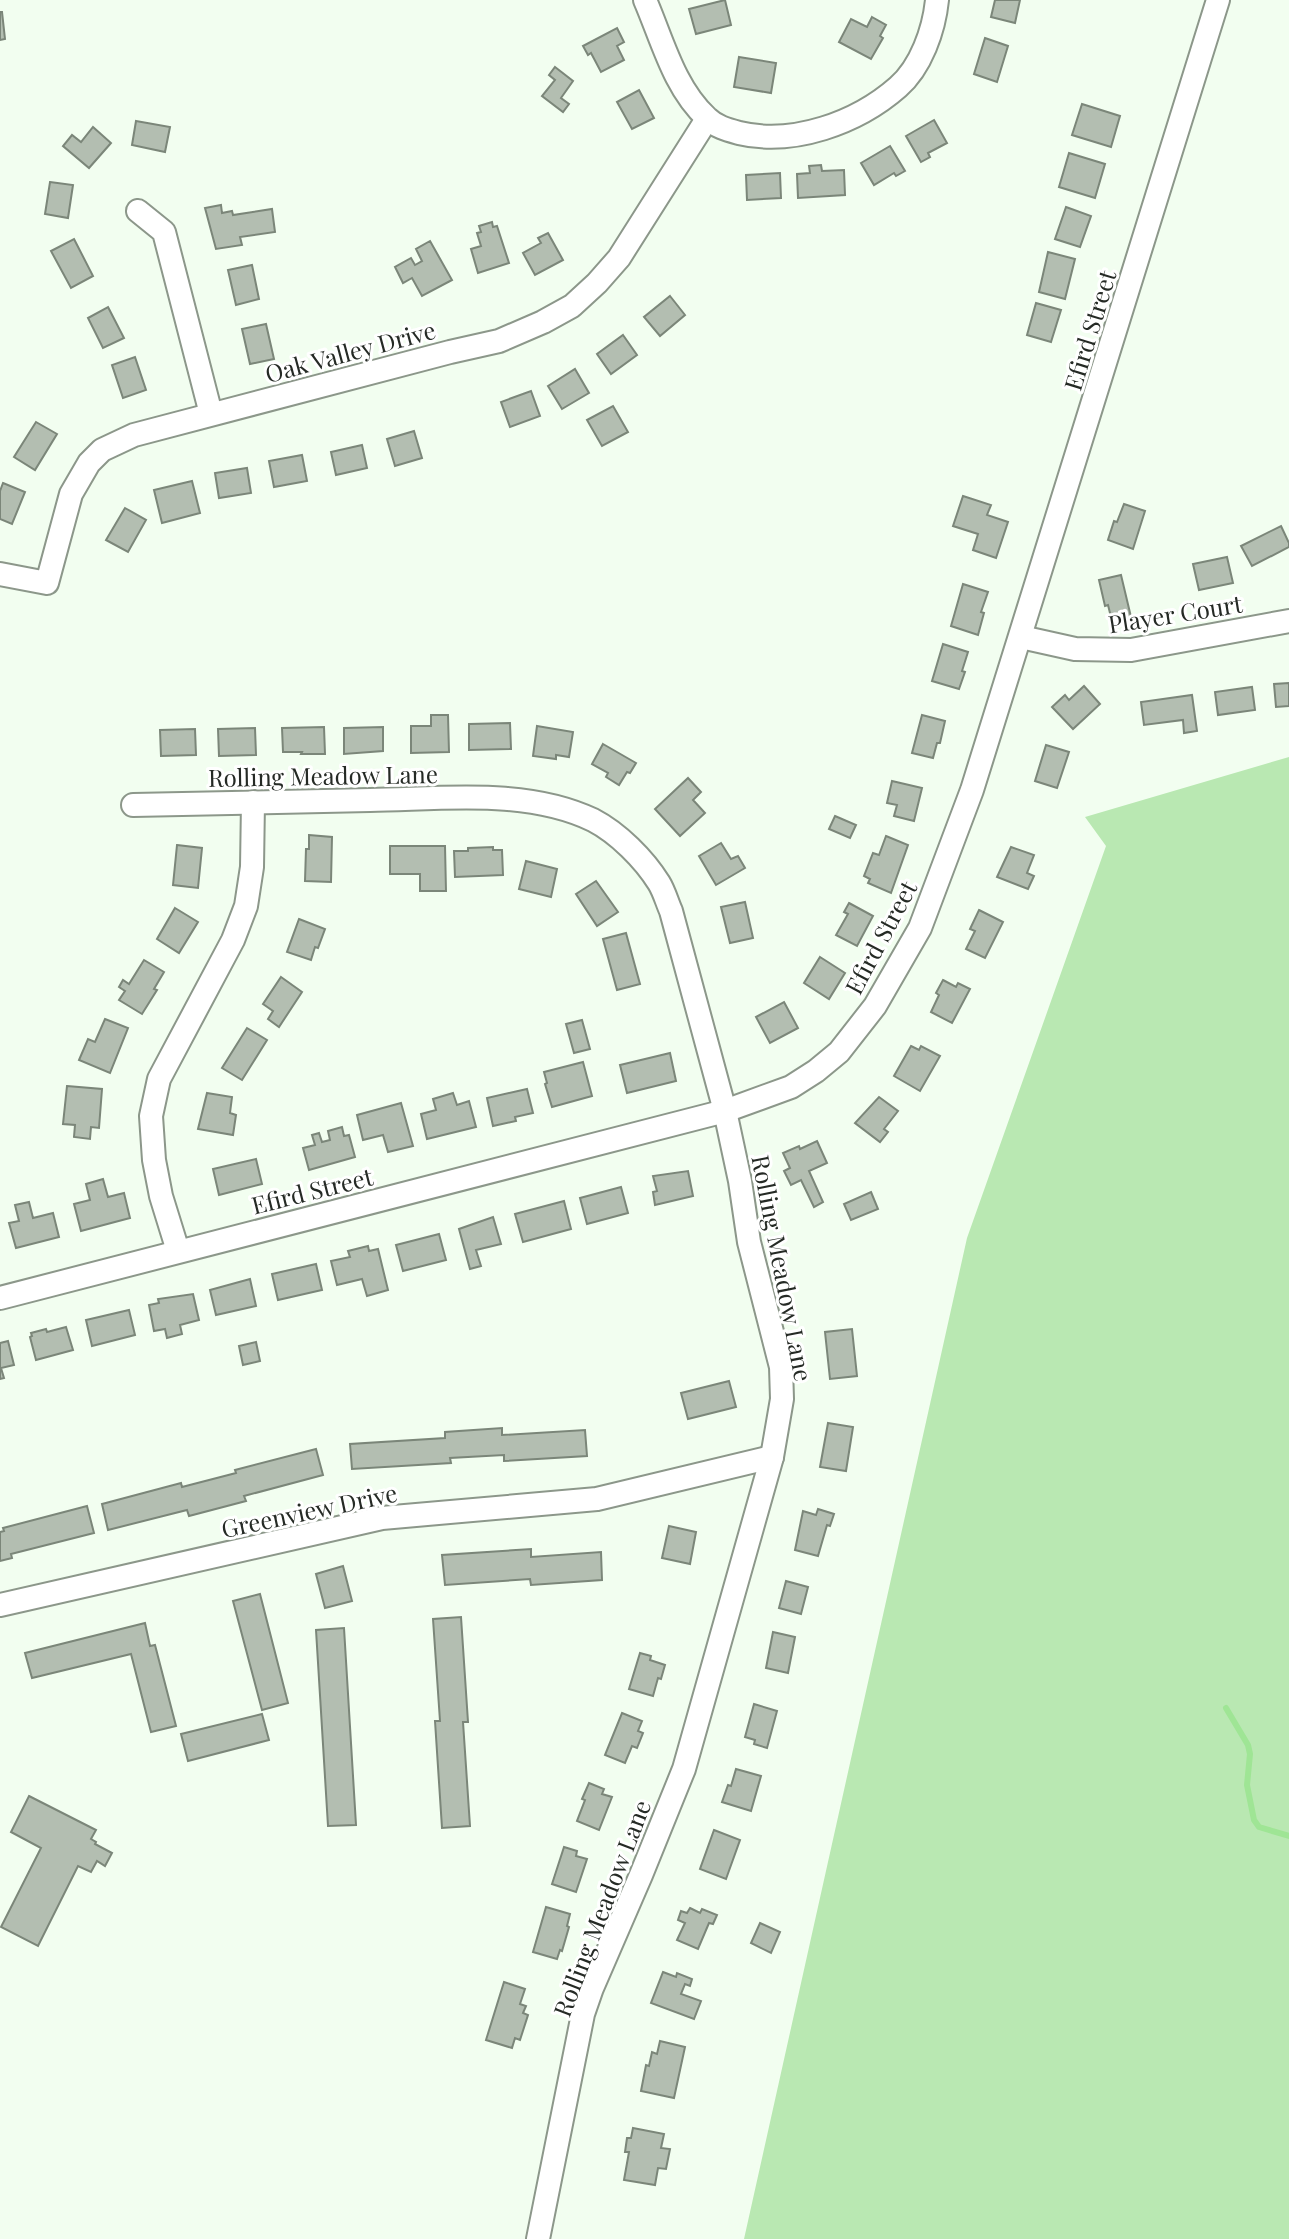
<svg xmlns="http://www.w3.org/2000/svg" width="1289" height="2239" font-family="'Playfair Display',serif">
  <rect width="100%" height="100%" fill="#f2fef0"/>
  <!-- green -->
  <path fill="#b9e8b2" d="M1289,757v1482h-545l223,-1001 139,-392 -21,-29z"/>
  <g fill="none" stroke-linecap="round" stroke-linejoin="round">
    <!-- stream -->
    <path stroke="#9fe595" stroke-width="6" d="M1226,1708l22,37 2,9 -3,31 7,35 5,7 30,9"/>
  </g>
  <!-- building -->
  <g fill="#b3beb1" stroke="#7b8679" stroke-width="2">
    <path d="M725,0l6,25 -35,9 -7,-25z"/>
    <path d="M995,0h25l-5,23 -24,-6z"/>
    <path d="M0,12h2l3,27 -5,1z"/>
    <path d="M872,17l14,8 -6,11 3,2 -12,21 -32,-17 12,-23 16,8z"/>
    <path d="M617,28l7,14 -7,4 7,14 -23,12 -10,-19 -3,2 -5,-9z"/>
    <path d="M985,38l23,8 -11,36 -23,-8z"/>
    <path d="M739,57l37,6 -5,30 -37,-6z"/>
    <path d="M555,67l18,14 -12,17 8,6 -6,8 -21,-16 13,-16 -6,-5z"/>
    <path d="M639,90l15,28 -22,11 -15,-27z"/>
    <path d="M1082,104l38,12 -9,31 -39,-12z"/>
    <path d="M934,120l13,23 -19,10 2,4 -9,5 -15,-26z"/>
    <path d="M136,121l34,6 -5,25 -33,-7z"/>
    <path d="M93,127l18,16 -22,25 -26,-22 9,-11 9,7z"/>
    <path d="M890,146l15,25 -9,5 -2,-3 -20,12 -13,-22z"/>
    <path d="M1069,153l36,11 -10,34 -36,-11z"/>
    <path d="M821,165l1,6 22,-1 1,25 -47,3 -1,-24 13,-1 -1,-7z"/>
    <path d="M780,173l1,25 -34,2 -1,-25z"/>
    <path d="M50,182l23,3 -5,33 -23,-4z"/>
    <path d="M221,205l1,8 10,-2 1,4 39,-6 3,23 -35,5 2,8 -26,4 -11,-41z"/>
    <path d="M1066,207l25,9 -11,31 -25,-8z"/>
    <path d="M492,222l1,5 4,-1 12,37 -31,10 -7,-24 10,-3 -4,-13 4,-1 -2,-6z"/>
    <path d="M548,233l15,27 -28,15 -12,-22 18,-10 -3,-5z"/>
    <path d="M74,239l19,37 -22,12 -20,-37z"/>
    <path d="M430,241l22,39 -30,16 -10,-18 -9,5 -8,-16 16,-9 4,7 7,-4 -6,-12z"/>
    <path d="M1048,252l27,7 -10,40 -26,-7z"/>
    <path d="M252,265l7,34 -23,6 -8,-35z"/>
    <path d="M670,296l15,19 -25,21 -16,-19z"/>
    <path d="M1036,303l25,7 -10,32 -24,-7z"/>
    <path d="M108,307l16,31 -21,10 -15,-30z"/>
    <path d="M266,324l8,35 -24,5 -8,-35z"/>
    <path d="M623,335l14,20 -26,19 -14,-20z"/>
    <path d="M135,357l11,33 -23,8 -11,-33z"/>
    <path d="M575,369l14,24 -27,16 -14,-23z"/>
    <path d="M531,391l9,25 -30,11 -9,-25z"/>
    <path d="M613,406l15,26 -26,14 -15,-26z"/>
    <path d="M36,422l21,12 -22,36 -21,-13z"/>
    <path d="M414,431l8,27 -27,8 -8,-27z"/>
    <path d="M362,445l5,23 -31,7 -5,-23z"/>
    <path d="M302,455l5,26 -33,6 -5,-26z"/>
    <path d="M247,468l4,25 -32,5 -4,-25z"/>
    <path d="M192,481l8,32 -38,10 -8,-33z"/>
    <path d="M3,483l22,9 -13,32 -12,-5v-28z"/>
    <path d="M963,496l28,9 -4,10 21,7 -12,36 -23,-8 5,-16 -25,-8z"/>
    <path d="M1124,504l21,7 -12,38 -25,-9 6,-19 3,1z"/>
    <path d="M125,508l21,12 -18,32 -22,-12z"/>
    <path d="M1281,526l8,17v4l-37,19 -11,-20z"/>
    <path d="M1227,557l6,26 -34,7 -6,-26z"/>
    <path d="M1121,575l10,42 -19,4 -4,-16 -3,1 -6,-26z"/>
    <path d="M963,584l25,8 -7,20 3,1 -6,22 -27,-9z"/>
    <path d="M943,644l25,8 -6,19 3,1 -6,17 -27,-8z"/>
    <path d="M1289,683v23l-13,1 -2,-23z"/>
    <path d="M1084,686l16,18 -27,25 -21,-22 13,-12 4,5z"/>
    <path d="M1252,687l3,23 -37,5 -3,-23z"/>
    <path d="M1192,695l5,36 -13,2 -1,-13 -39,5 -3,-23z"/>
    <path d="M431,715h17l1,37 -38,1v-27h20z"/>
    <path d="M922,715l23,6 -5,22h-3l-4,15 -21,-5z"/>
    <path d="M510,723l1,26 -42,1v-26z"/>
    <path d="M537,726l36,6 -4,25 -13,-2v4l-23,-3z"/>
    <path d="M324,727l1,27h-24l1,-2h-19l-1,-24z"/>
    <path d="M383,727v24l-39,3v-26z"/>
    <path d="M255,728l1,27 -37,1 -1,-27z"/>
    <path d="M195,729l1,26 -35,1 -1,-26z"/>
    <path d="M603,744l33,19 -6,10 -3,-1 -8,13 -13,-8 2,-4 -16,-9z"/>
    <path d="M1046,745l23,7 -12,36 -22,-7z"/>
    <path d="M688,778l13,14 -8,8 12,13 -25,23 -25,-27z"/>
    <path d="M892,781l30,7 -8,33 -20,-5 3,-11 -10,-2z"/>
    <path d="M835,816l21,9 -6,13 -21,-9z"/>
    <path d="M309,835l23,2 -1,45 -26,-1 1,-32h3z"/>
    <path d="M886,836l22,9 -17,48 -23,-10 2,-4 -6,-3 9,-23 6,2z"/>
    <path d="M721,843l10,16 7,-3 7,12 -29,17 -17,-29z"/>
    <path d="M177,845l25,3 -4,40 -25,-3z"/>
    <path d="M390,846h55l1,45h-26v-17h-30z"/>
    <path d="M493,847v3h9l1,25 -48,2 -1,-26h14v-3z"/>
    <path d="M1011,847l23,8 -7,18 7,3 -6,13 -31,-12z"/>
    <path d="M526,861l31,8 -6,28 -32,-8z"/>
    <path d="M596,881l22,31 -21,14 -21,-32z"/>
    <path d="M745,902l8,36 -23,5 -9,-36z"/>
    <path d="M849,903l24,13 -16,30 -21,-11 12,-21 -4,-2z"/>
    <path d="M175,908l23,14 -19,31 -22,-14z"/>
    <path d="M979,910l24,12 -18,36 -19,-9 9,-18 -5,-2z"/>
    <path d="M299,919l26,10 -7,19 -3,-1 -4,13 -24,-8z"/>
    <path d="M626,933l14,51 -23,6 -14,-51z"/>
    <path d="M820,957l25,16 -16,26 -25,-16z"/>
    <path d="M144,960l20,12 -10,17 3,1 -15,24 -23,-14 6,-9 -6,-4 4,-7 6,4z"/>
    <path d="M281,977l21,15 -23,35 -11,-8 5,-8 -10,-7z"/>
    <path d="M943,980l13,7 2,-4 12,6 -18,34 -21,-11 8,-17 -3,-2z"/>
    <path d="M784,1002l14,26 -28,15 -14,-26z"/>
    <path d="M105,1019l23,9 -18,45 -31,-13 9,-21 7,3z"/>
    <path d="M582,1020l8,29 -16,4 -8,-29z"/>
    <path d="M247,1028l20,12 -25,40 -20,-12z"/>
    <path d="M911,1046l8,4 2,-4 19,10 -20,35 -26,-15z"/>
    <path d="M670,1053l6,28 -49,12 -7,-28z"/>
    <path d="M583,1062l9,34 -40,11 -7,-23 2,-1 -3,-11z"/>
    <path d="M67,1086l35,3 -3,39 -8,-1 -1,12 -16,-2 1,-12 -12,-1z"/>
    <path d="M527,1089l6,24 -18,4 1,4 -23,5 -6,-28z"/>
    <path d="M207,1093l25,4 -2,16 6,2 -3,20 -35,-6z"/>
    <path d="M453,1093l4,12 12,-4 7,26 -49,12 -6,-25 15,-4 -3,-11z"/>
    <path d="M879,1097l19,14 -14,18 4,3 -8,10 -25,-19z"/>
    <path d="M401,1103l12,43 -25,6 -5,-17 -20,5 -6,-25z"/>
    <path d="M342,1127l2,9 5,-1 6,22 -46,13 -6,-22 12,-3 -3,-10 7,-2 3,9 8,-2 -2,-9z"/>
    <path d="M817,1141l10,22 -18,8 14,31 -9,5 -13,-27 -10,5 -7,-14 6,-3 -7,-15 16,-7 1,3z"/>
    <path d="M256,1159l6,25 -43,11 -6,-26z"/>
    <path d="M688,1171l5,25 -38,9 -2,-13 4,-1 -4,-15z"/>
    <path d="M103,1179l5,18 16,-4 6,25 -49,13 -7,-27 16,-4 -4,-16z"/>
    <path d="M621,1187l7,26 -41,11 -7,-26z"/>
    <path d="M871,1192l7,17 -27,11 -7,-16z"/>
    <path d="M564,1201l7,28 -48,13 -8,-28z"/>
    <path d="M29,1202l4,16 20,-5 6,24 -43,11 -7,-25 10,-2 -4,-16z"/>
    <path d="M493,1217l8,27 -25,6 5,16 -11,3 -11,-40z"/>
    <path d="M439,1234l7,26 -43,11 -7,-26z"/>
    <path d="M368,1246l1,5 9,-2 10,41 -21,6 -5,-17 -25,6 -6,-24 19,-4 -2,-6z"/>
    <path d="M316,1264l6,26 -44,10 -6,-26z"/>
    <path d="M250,1279l6,27 -40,9 -6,-25z"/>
    <path d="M193,1294l6,26 -19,5 2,9 -15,4 -2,-9 -11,2 -5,-26 10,-2 -1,-4z"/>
    <path d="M129,1310l6,25 -43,11 -6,-26z"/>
    <path d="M66,1327l7,23 -37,10 -6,-23 2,-1 -1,-3 15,-4 1,3z"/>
    <path d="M852,1329l5,47 -27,3 -5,-47z"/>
    <path d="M8,1341l6,24 -13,3 3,10 -4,1v-36z"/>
    <path d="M256,1342l4,19 -17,4 -4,-19z"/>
    <path d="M729,1381l7,26 -48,12 -7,-26z"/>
    <path d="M828,1423l25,4 -7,44 -26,-4z"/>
    <path d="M502,1428v7l83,-5 2,26 -83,5v-6l-54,3 1,5 -99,6 -2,-25 95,-6v-6z"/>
    <path d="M316,1449l7,26 -79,21 2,5 -57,15 -2,-6 -79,20 -6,-26 79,-21 1,4 54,-14 -1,-3z"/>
    <path d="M87,1506l7,27 -83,21 1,4 -12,3v-29l4,-1 -1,-3z"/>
    <path d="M818,1509l16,5 -4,12 -3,-1 -9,31 -23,-6 8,-39 13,4z"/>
    <path d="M669,1526l27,6 -6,32 -28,-6z"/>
    <path d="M531,1549v8l70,-5 1,28 -71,5 -1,-6 -85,6 -3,-30z"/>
    <path d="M343,1566l9,35 -27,7 -9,-34z"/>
    <path d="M786,1581l22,6 -7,27 -22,-6z"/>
    <path d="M260,1594l28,109 -26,7 -29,-109z"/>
    <path d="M461,1617l7,105h-5l7,104 -28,2 -7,-107h5l-7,-102z"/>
    <path d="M145,1623l5,23 5,-1 21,81 -25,6 -20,-78 -99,24 -7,-25z"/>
    <path d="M344,1628l12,197 -28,1 -12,-196z"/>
    <path d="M773,1632l22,5 -7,36 -22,-5z"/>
    <path d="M640,1653l11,3 -1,4 15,5 -4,14 -3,-1 -5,18 -24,-7z"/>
    <path d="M754,1704l23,7 -10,37 -13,-4 1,-4 -10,-3z"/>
    <path d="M622,1713l20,8 -4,10 5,2 -6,15 -5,-2 -7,17 -20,-8z"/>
    <path d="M262,1714l7,26 -81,21 -7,-27z"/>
    <path d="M736,1769l25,7 -10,35 -29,-9 6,-17 3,1z"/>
    <path d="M589,1783l15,6 -2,5 10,3 -13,33 -22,-9 8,-21 -3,-1z"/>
    <path d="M29,1796l67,34 -5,9 5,3 -1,2 17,9 -7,13 -8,-5 -6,11 -13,-6 -40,80 -37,-19 40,-79 -30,-16z"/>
    <path d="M714,1830l26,10 -14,39 -26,-10z"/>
    <path d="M564,1847l13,4 -1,5 11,3 -11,33 -24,-8z"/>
    <path d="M546,1907l24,7 -3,12 2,1 -7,24 -2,-1 -3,9 -24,-7z"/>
    <path d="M690,1908l10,5 2,-4 15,6 -4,9 -4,-1 -11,26 -21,-9 8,-17 -7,-3 3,-9 6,2z"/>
    <path d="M760,1923l20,9 -9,21 -20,-10z"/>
    <path d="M663,1972l13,5 1,-4 15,6 -2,7 -5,-2 -4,10 20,7 -7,18 -43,-16z"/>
    <path d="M504,1982l21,7 -5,15 6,2 -3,7 5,2 -8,25 -5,-2 -3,10 -26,-8z"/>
    <path d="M660,2041l25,6 -11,51 -33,-7 5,-26 3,1 3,-14 5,2z"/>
    <path d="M633,2128l31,6 -3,14 9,1 -4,20 -8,-1 -3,17 -31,-5 5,-28h-4l2,-14h4z"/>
  </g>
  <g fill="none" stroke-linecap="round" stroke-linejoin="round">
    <defs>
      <g id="street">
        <path d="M645,0c17,39 29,88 62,118 9,9 21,12 32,15 54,13 118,-10 159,-46 23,-20 36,-57 39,-87"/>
        <path d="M138,211l26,21 47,182"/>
        <path d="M0,574l47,9 24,-89 18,-31 13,-13 32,-15 316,-83 49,-11 44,-19 29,-16 25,-23 22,-25 88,-139"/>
        <path d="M1021,637l54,12 56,1 158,-29"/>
        <path d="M133,805c79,-2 158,-4 237,-5 73,-1 156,-12 223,20 25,13 51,39 66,63 5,8 8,19 12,28l54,200 15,70 9,61 32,125 1,32 -10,58 -88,312 -43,106 -49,113 -9,26 -45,225"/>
        <path d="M178,1251l-17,-55 -7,-36 -3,-44 8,-37 74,-139 13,-34 6,-39 1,-65"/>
        <path d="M0,1298l725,-187 66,-24 25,-16 23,-19 36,-46 45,-78 52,-138 246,-790"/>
        <path d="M0,1605l382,-87 215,-19 175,-42"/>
      </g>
    </defs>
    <!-- street casing -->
    <use href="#street" stroke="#8c978a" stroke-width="26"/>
    <!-- street -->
    <use href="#street" stroke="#fff" stroke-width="22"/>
  </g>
  <g text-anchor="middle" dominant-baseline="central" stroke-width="6" stroke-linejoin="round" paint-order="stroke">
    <!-- street labels -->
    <g font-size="24" fill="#252a25" stroke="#fff">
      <text transform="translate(1089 330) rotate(-73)">Efird Street</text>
      <text transform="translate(350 351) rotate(-15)">Oak Valley Drive</text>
      <text transform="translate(1175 613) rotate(-9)">Player Court</text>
      <text transform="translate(323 775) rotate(-1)">Rolling Meadow Lane</text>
      <text transform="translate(880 937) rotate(-62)">Efird Street</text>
      <text transform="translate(312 1190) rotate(-14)">Efird Street</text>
      <text transform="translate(783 1268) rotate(79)">Rolling Meadow Lane</text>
      <text transform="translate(309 1510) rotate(-12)">Greenview Drive</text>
      <text transform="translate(601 1908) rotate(-69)">Rolling Meadow Lane</text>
    </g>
  </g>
</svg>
